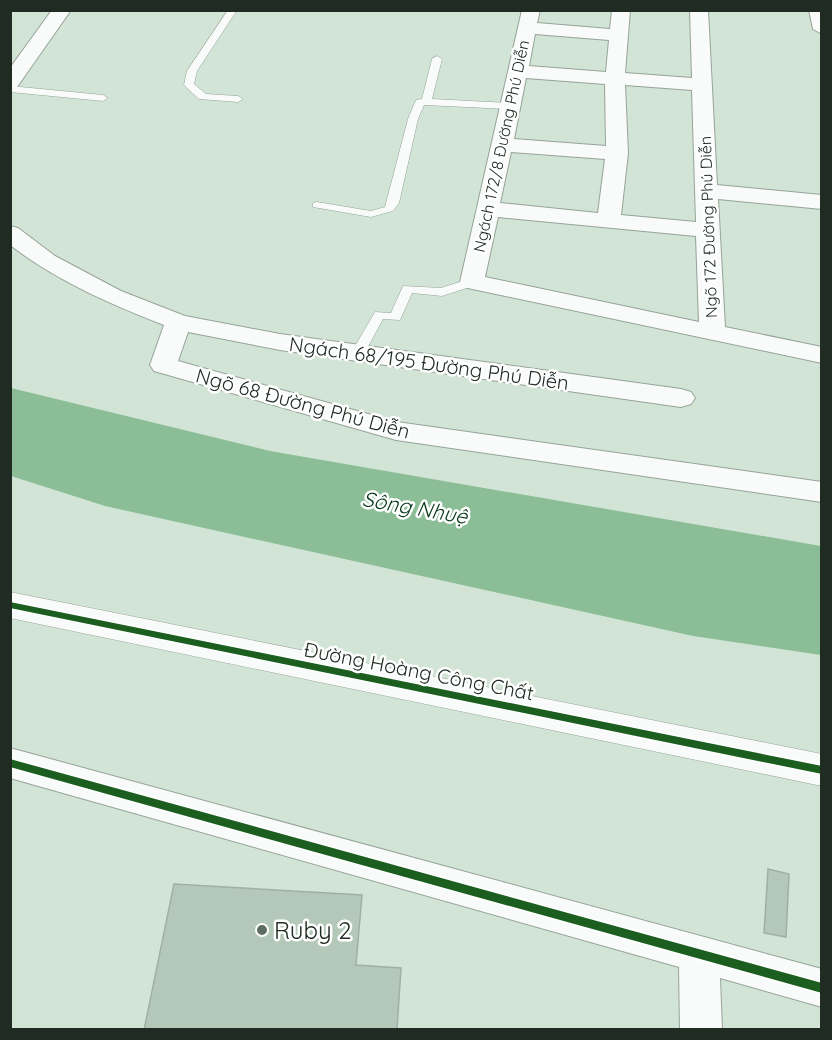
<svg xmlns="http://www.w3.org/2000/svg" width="832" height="1040" font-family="Quicksand,sans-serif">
  <rect width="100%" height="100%" fill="#d2e4d6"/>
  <!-- water -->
  <path fill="#8bbe96" d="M11,388l259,63 551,95v109l-128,-19 -588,-130 -94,-30z"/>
  <!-- building -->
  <g fill="#b3c8b8" stroke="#a0afa3" stroke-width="1.5">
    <path d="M768,869l21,5 -3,63 -22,-4z"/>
    <path d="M174,884l188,11 -6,70 45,3 -4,62h-253z"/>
  </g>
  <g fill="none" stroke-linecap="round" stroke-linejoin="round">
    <defs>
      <g id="service">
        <path d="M228,10h9l-40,61 -3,13 12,10 32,2 5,3 -5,3 -39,-3 -15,-14 3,-14z"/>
        <path d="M437,56l5,3 -10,40 77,4 5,3 -5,3 -85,-4 -6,14 -19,84 -6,8 -22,6 -58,-10v-4l4,-1 54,9 14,-4 23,-88 8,-19 6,-1 10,-40z"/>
        <path d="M10,86l93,9 5,3 -5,3 -93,-9z"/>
        <path d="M472,278l6,4 -2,3 -34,11 -30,-3 -12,27 -17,-1 -20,37h-10l-2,-3 24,-41 16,1 12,-27 38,2z"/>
      </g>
      <g id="minor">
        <path d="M52,10h19l-54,77 -7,2v-21z"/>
        <path d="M522,10h18l-3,13 73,6 2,-19h18l-5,63 67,5 -2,-68h18l9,175 105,10v14l-104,-10 7,128 97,20v16l-359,-76 -3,-5zM535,34l74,6 -3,32 -77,-6zM526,78l79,6 1,62 -92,-7zM625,85l67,5 4,132 -75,-7 7,-62zM511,152l94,7 -7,54 -98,-10zM498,217l198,19 3,86 -214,-45z"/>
        <path d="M809,10h13v24l-9,-5z"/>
        <path d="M10,226l8,2 37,28 66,35 64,25 95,18 401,55 10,3 4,6 -4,6 -10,3 -401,-57 -92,-18 -10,29 219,61 425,60v20l-426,-62 -242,-69 -4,-6 14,-40c-54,-21 -107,-44 -154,-80z"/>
        <path d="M10,748l812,221v38l-102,-29 2,52h-42l-1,-63 -669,-189z"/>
      </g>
      <path id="tertiary" d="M10,592l812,162v32l-812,-168z"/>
    </defs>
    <!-- service casing -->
    <use href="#service" stroke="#96a398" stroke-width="1"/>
    <!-- minor casing -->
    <use href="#minor" stroke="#96a398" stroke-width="2"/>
    <!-- tertiary casing -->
    <use href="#tertiary" stroke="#96a398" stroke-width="1"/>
    <!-- service -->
    <use href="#service" fill="#f8fbf9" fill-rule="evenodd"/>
    <!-- minor -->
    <use href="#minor" fill="#f8fbf9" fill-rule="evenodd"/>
    <!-- tertiary -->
    <use href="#tertiary" fill="#f8fbf9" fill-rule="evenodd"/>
    <defs>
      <g id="cycleway">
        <path d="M10,602l812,164v8l-812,-166z"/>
        <path d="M10,759l812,224v10l-812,-226z"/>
      </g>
    </defs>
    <!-- cycleway casing -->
    <use href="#cycleway" stroke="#fff" stroke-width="3"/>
    <!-- cycleway -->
    <use href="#cycleway" fill="#1b5e20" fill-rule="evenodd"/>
  </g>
  <!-- markers -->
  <circle fill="#5e6c62" stroke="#fff" stroke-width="2" cx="262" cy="930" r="6"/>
  <g text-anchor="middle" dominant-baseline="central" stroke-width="5" stroke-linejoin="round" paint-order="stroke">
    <!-- far-street labels -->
    <g font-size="16" fill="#202c23" stroke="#fff">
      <text transform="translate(501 146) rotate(-78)">Ngách 172/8 Đường Phú Diễn</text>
      <text transform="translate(708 227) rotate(-92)">Ngõ 172 Đường Phú Diễn</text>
    </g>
    <!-- street labels -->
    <g font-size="20" fill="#202c23" stroke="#fff">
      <text transform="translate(429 363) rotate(8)">Ngách 68/195 Đường Phú Diễn</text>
      <text transform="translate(303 403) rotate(15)">Ngõ 68 Đường Phú Diễn</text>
      <text transform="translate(419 671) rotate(11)">Đường Hoàng Công Chất</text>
    </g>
    <!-- water labels -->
    <g font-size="21" font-style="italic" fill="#033716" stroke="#fff">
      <text transform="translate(415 507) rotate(10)">Sông Nhuệ</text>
    </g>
    <!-- near-poi labels -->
    <g font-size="24" fill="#202c23" stroke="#fff" text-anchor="start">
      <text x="274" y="930">Ruby 2</text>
    </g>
  </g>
  <!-- border -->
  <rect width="832" height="1040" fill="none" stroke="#202c23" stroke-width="24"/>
</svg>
